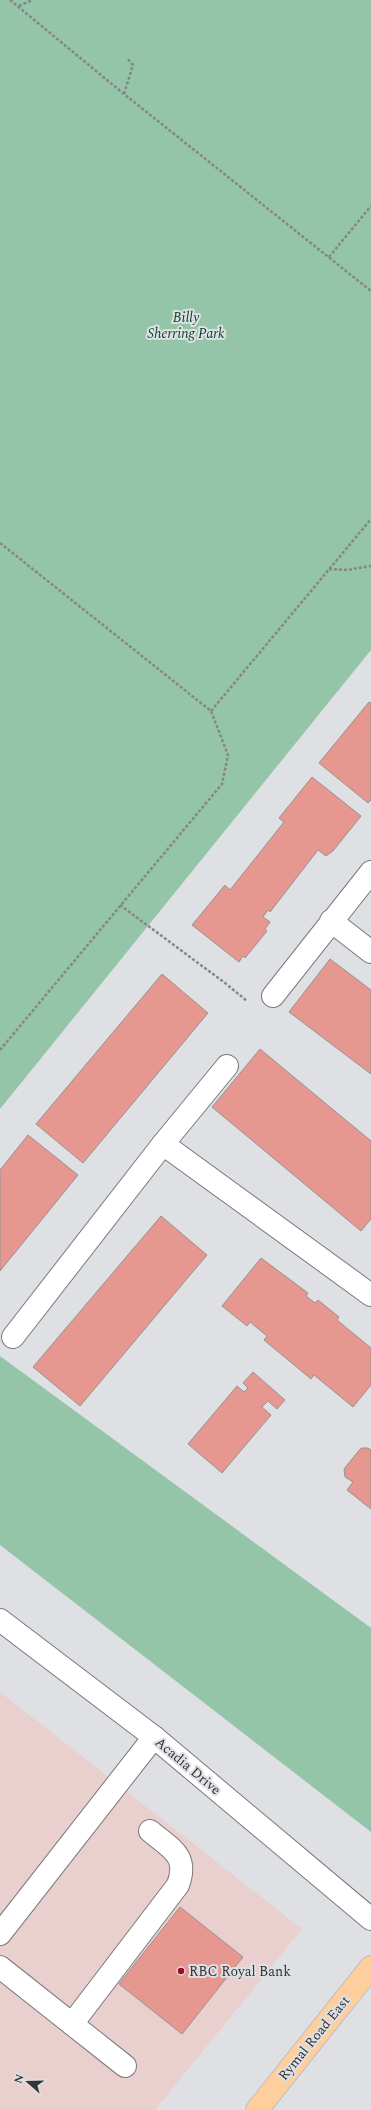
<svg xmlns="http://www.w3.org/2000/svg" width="371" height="2110" font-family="Spectral,serif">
  <rect width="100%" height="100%" fill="#dee0e3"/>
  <!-- commercial -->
  <path fill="#e9cfcd" d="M0,1692l302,237 -147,181h-155z"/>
  <!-- green -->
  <g fill="#95c5a9">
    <path d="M0,0h371v650l-371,459z"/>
    <path d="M0,1356l371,272v204l-371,-287z"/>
  </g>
  <!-- building -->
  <g fill="#e69890" stroke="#969292">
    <path d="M369,702l2,1v97l-3,3 -49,-40z"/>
    <path d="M312,777l49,39 -28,35 -7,5 -8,-6 -48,62 -2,-2 -5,7 7,5 -5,7 2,2 -22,27 -2,-2 -4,6 -47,-37 33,-40 5,5 54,-68 -5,-4z"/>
    <path d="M330,959l41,31v84l-82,-62z"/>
    <path d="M162,974l46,39 -125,150 -47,-39z"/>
    <path d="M260,1049l111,92v78l-10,12 -149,-124z"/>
    <path d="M28,1135l50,40 -78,96v-101z"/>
    <path d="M161,1216l46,39 -127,151 -47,-39z"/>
    <path d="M261,1258l47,35 -2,3 9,7 3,-3 21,17 -2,3 34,28v37l-18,22 -39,-32 -3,4 -47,-39 3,-4 -17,-14 -3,4 -25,-20z"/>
    <path d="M253,1372l32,28 -8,9 -9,-8 -6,6 9,8 -49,58 -34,-29 49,-58 7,6 4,-4 -5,-5z"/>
    <path d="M361,1448h7l3,2v59l-24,-19 6,-8 -8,-5 -1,-8z"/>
    <path d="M180,1907l63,50 -61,77 -63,-50z"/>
  </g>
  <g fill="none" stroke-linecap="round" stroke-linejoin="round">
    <defs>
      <g id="minor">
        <path d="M331,921l40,31"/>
        <path d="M273,996l98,-124"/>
        <path d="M163,1144l208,151"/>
        <path d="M13,1337l150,-193 64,-78"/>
        <path d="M0,1620l154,117 217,182"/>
        <path d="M0,1934l154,-197"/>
        <path d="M0,1967l125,99"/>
        <path d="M72,2024l106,-139c11,-30 -7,-36 -28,-54"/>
      </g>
      <path id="major" d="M257,2110l114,-143"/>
    </defs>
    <!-- minor casing -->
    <use href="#minor" stroke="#77797c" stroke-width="24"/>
    <!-- major casing -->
    <use href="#major" stroke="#bebebf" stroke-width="24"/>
    <!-- path -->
    <g stroke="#858689" stroke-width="2.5" stroke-dasharray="3 2" stroke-linecap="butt">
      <path d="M10,0l114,94 247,197"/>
      <path d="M19,6l13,-6"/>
      <path d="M124,94l9,-29 -6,-7"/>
      <path d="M329,257l42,-51"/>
      <path d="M0,543l211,168 17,44 -6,29 -222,266"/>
      <path d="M329,569l18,1 24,-4"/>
      <path d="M211,711l160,-192"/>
      <path d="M120,905l105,78 22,18"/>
    </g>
    <!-- minor -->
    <use href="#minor" stroke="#fff" stroke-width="22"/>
    <!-- major -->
    <use href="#major" stroke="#fecf9d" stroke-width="22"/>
  </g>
  <!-- markers -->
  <circle fill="#a50925" stroke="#dee0e3" stroke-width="1.5" cx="181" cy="1971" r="4"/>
  <g text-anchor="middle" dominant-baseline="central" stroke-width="4" stroke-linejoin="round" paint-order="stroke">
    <!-- park labels -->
    <g font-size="14" font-style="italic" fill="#07452a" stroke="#dee0e3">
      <text x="186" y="317">Billy<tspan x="186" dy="16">Sherring Park</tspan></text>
    </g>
    <!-- street labels -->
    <g font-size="14" fill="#343436" stroke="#dee0e3">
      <text transform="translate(188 1766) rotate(40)">Acadia Drive</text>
      <text transform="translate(314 2038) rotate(-51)">Rymal Road East</text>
    </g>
    <!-- poi labels -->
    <g font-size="14" fill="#343436" stroke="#dee0e3" text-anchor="start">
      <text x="189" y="1971">RBC Royal Bank</text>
    </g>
  </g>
  <!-- north arrow -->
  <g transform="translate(28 2082) rotate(290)" stroke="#dee0e3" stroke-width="3" paint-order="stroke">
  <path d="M0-3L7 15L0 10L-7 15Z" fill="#343436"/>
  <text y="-6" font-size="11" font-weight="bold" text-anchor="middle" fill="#343436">N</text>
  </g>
</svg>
